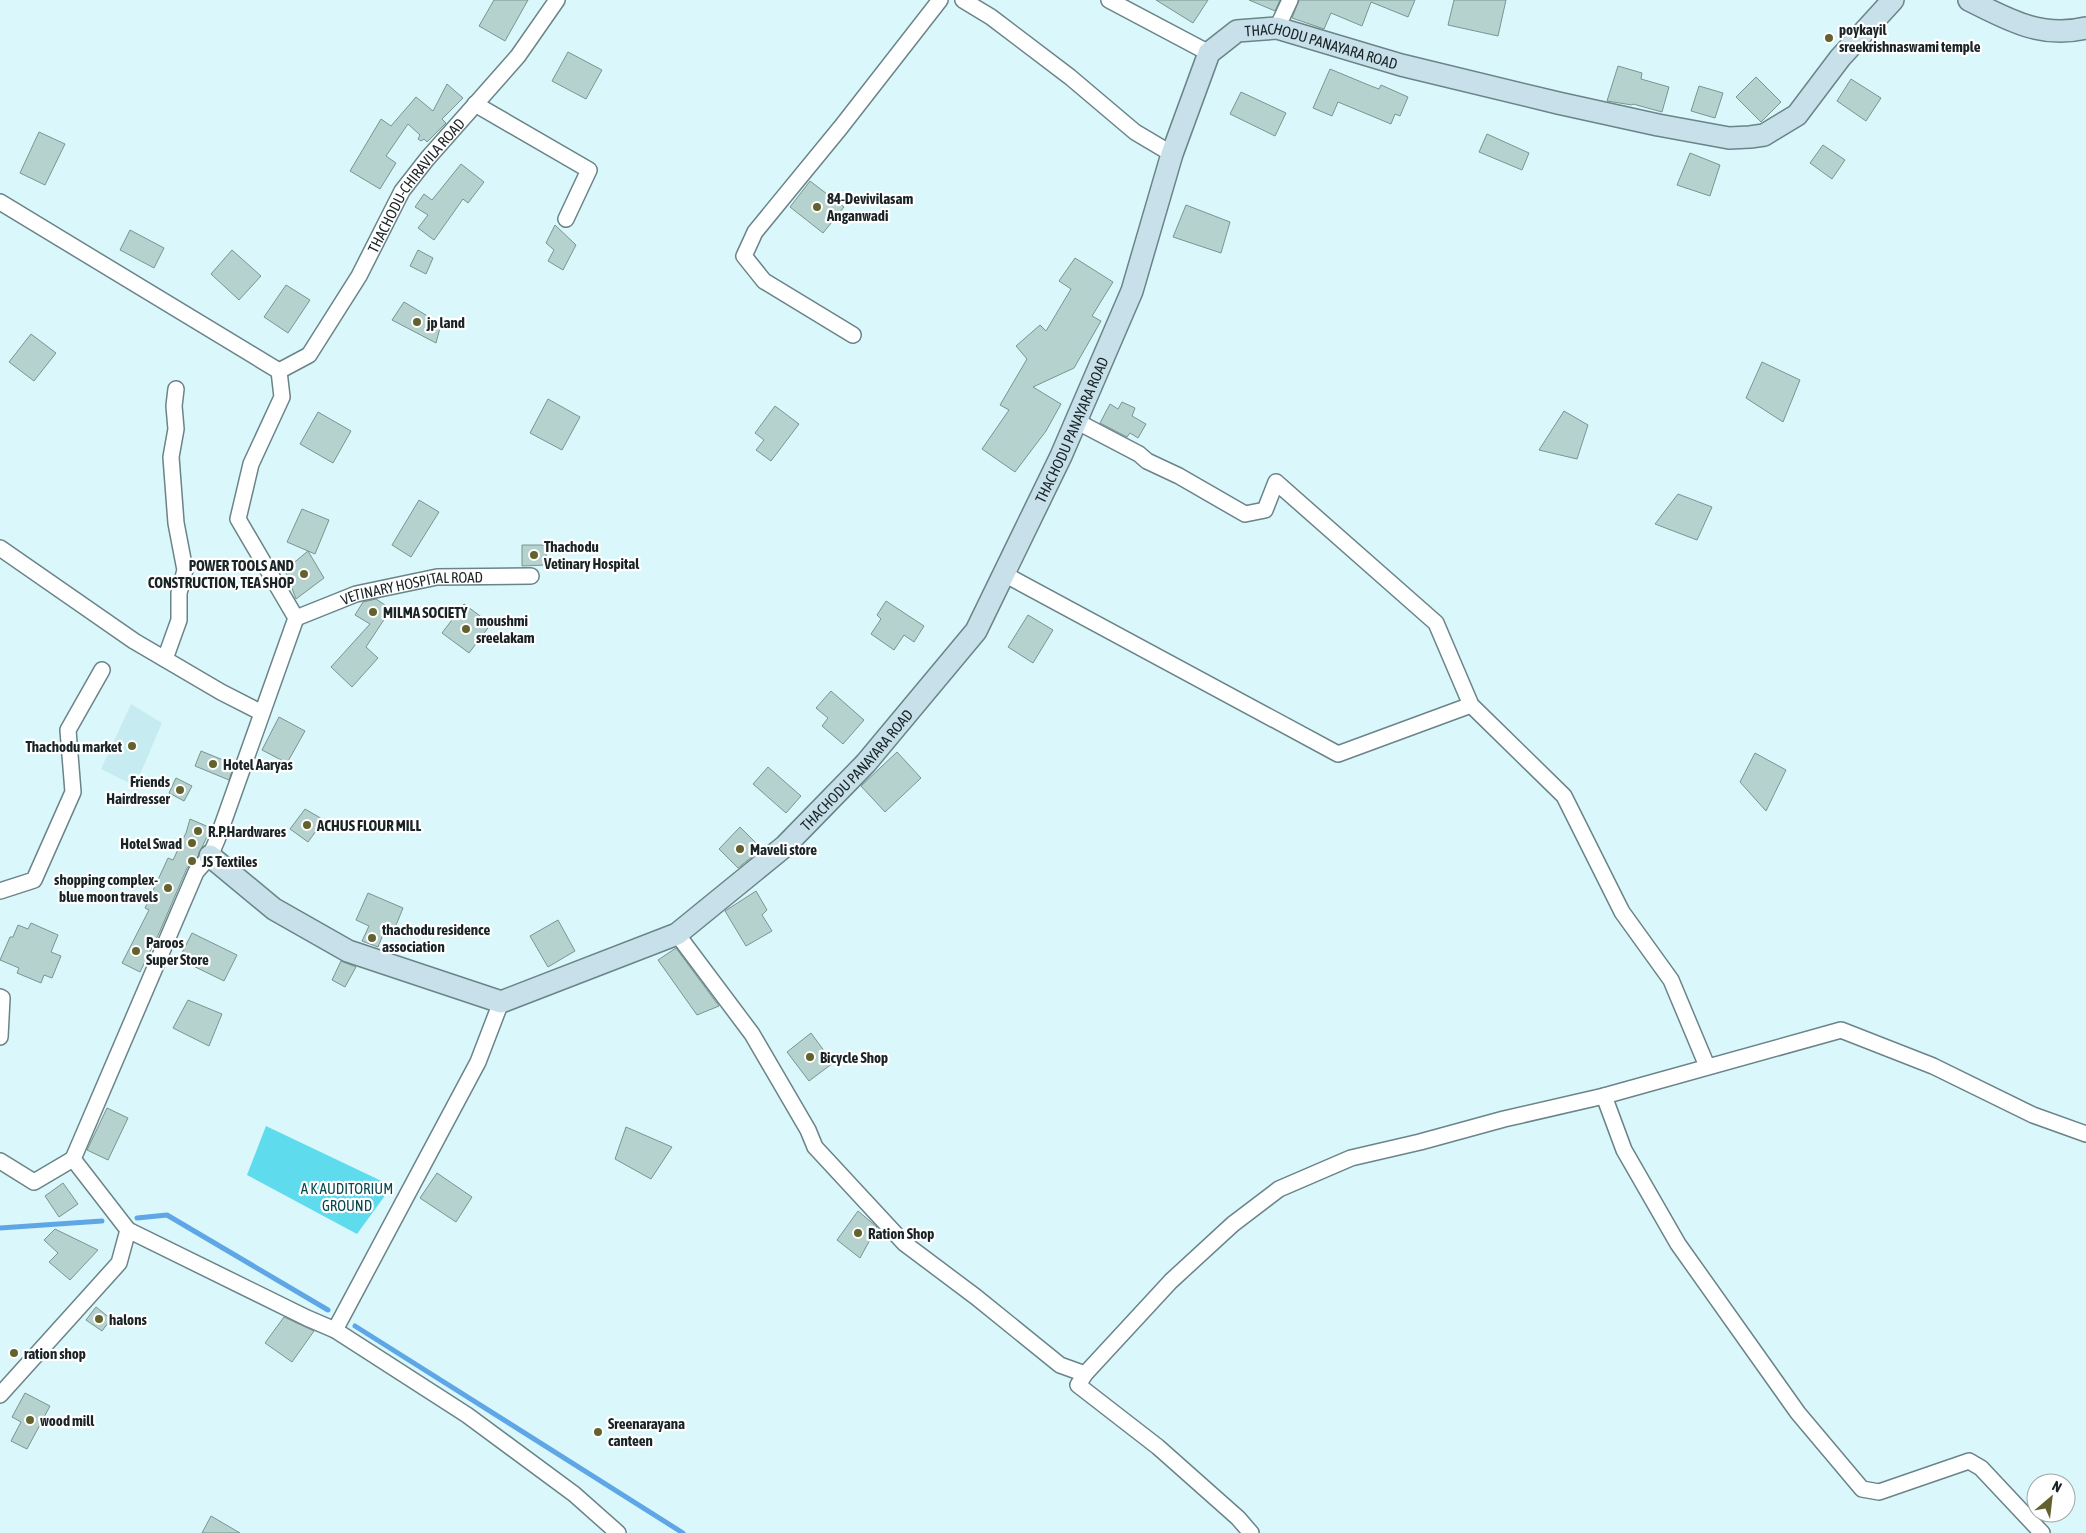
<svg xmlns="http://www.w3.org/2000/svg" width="2086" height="1533" font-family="'Asap Condensed',sans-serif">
  <rect width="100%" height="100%" fill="#daf7fb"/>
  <!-- built -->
  <path fill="#c6ecf2" d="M131,704l31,19 -27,63 -34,-17z"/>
  <!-- green -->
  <path fill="#5edced" d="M266,1126l126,60 -35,48 -110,-59z"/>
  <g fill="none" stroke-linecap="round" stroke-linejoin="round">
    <!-- stream -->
    <g stroke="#5fa6e7" stroke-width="5">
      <path d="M137,1218l30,-3 161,95"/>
      <path d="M0,1228l102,-7"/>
      <path d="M355,1326l328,207"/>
    </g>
  </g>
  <!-- building -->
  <g fill="#b6d2ce" stroke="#7a9591">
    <path d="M494,0h34l-23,41 -26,-15z"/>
    <path d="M1156,0h52l-15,23z"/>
    <path d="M1249,0h31l-5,11z"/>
    <path d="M1299,0h116l-7,17 -37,-15 -9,24 -31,-13 -7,16 -32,-11z"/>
    <path d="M1454,0h52l-8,36 -50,-11z"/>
    <path d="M568,52l34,18 -16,29 -34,-18z"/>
    <path d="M1618,66l24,7 -1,6 28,8 -7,25 -29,-8 -1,1 -25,-4z"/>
    <path d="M1330,69l41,17 8,3 2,-4 27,12 -8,19 -5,-2 -4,10 -53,-22 -6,14 -19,-8z"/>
    <path d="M1756,77l25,25 -20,20 -25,-25z"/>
    <path d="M1851,79l30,19 -15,23 -29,-20z"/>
    <path d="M447,84l16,14 -21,21 4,4 -19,19 -3,-3 -3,2 -3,-2 2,-4 -12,-11 -22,32 10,7 -16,26 -30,-18 31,-52 10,7 25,-29 17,14z"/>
    <path d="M1699,86l24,7 -8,25 -24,-7z"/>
    <path d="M1241,92l45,21 -11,23 -45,-22z"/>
    <path d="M39,132l26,12 -20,41 -25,-12z"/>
    <path d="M1487,134l42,19 -7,17 -43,-18z"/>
    <path d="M1823,145l22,15 -13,19 -22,-16z"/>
    <path d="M1690,153l30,12 -10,31 -33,-11z"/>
    <path d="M461,164l23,18 -16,21 -5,-4 -29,41 -16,-12 10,-13 -13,-8 9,-13 8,6z"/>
    <path d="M810,181l34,26 -21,26 -33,-26z"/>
    <path d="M1186,205l44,17 -9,31 -48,-16z"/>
    <path d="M555,225l21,20 -13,25 -15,-9 6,-11 -8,-7z"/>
    <path d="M130,230l34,18 -10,20 -34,-18z"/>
    <path d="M232,250l29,26 -22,24 -28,-26z"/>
    <path d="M418,250l15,8 -7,16 -16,-8z"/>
    <path d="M1075,258l38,24 -21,34 9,5 -27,47 -41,19 28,17 -15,27 -31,41 -33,-23 27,-39 -9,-5 27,-46 -11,-13 24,-21 6,6 25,-42 -12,-8z"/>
    <path d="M286,285l24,15 -22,33 -24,-16z"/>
    <path d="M404,302l37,22 -5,19 -44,-23z"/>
    <path d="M31,334l25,19 -22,28 -25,-19z"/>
    <path d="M1762,362l38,18 -17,42 -37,-24z"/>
    <path d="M548,399l32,18 -18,33 -32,-17z"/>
    <path d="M1122,402l13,6 -3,8 14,8 -8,14 -8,-5 -3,4 -27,-14 10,-19 8,5z"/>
    <path d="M775,406l24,18 -28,37 -15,-11 8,-10 -9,-7z"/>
    <path d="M1564,411l24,14 -11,34 -38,-9z"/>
    <path d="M318,412l33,19 -18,32 -33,-19z"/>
    <path d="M1678,494l34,13 -15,33 -42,-16z"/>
    <path d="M419,500l20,12 -28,45 -19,-12z"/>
    <path d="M302,509l27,11 -14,34 -28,-12z"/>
    <path d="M522,545h24v20l-24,1z"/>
    <path d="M308,551l16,27 -28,21 -11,-29z"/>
    <path d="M376,599l15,10 -25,38 12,11 -26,29 -21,-20 39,-43 -15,-9 8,-13z"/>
    <path d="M886,601l38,25 -10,16 -10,-7 -10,15 -23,-16 10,-15 -4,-4z"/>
    <path d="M464,604l27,20 -22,29 -27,-20z"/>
    <path d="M1028,615l25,15 -20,33 -25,-16z"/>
    <path d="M831,691l33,29 -21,24 -21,-18 6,-8 -12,-10z"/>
    <path d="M279,717l26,14 -18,32 -25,-13z"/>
    <path d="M201,751l27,11 5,6 -4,12 -34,-14z"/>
    <path d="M897,752l24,26 -36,34 -24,-26z"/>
    <path d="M1755,753l31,17 -20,41 -26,-29z"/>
    <path d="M768,767l33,29 -15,17 -33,-29z"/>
    <path d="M176,778l16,8 -8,15 -15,-8z"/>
    <path d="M305,809l19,11 -16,22 -18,-13z"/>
    <path d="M190,819l21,9 -13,28 -11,12 -27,63 -20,41 -18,-9 27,-53 -4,-2 23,-50 5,2 13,-27z"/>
    <path d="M740,827l22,22 -24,19 -19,-19z"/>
    <path d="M756,891l11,19 -5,5 10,16 -26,15 -21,-35z"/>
    <path d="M368,893l35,15 -11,27 -8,-3 -6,15 -16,-6 7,-15 -13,-6z"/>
    <path d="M558,920l17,31 -27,16 -18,-31z"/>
    <path d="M31,923l27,12 -7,17 10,4 -9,22 -8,-3 -3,8 -24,-10 2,-5 -19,-8 10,-23h3l5,-12 10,4z"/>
    <path d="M192,933l45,22 -13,26 -45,-22z"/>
    <path d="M676,948l43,58 -22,9 -39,-55z"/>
    <path d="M341,961l15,6 -11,20 -13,-7z"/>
    <path d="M188,1000l34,14 -13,32 -36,-18z"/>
    <path d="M811,1033l22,30 -24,18 -22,-29z"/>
    <path d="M107,1108l21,10 -20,42 -21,-10z"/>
    <path d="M626,1127l46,20 -21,32 -36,-20z"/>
    <path d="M437,1173l35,24 -16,25 -36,-24z"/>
    <path d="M63,1183l15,21 -19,13 -14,-21z"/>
    <path d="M858,1211l19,16 -17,31 -23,-18z"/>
    <path d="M55,1229l43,21 -28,30 -21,-18 9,-9 -14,-13z"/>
    <path d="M96,1307l15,12 -9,12 -16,-11z"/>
    <path d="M284,1317l30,14 -22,31 -27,-19z"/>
    <path d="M25,1393l25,13 -23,43 -16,-8 10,-19 -9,-5z"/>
    <path d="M211,1516l29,17h-38z"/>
  </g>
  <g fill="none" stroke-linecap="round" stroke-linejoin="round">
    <defs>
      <g id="street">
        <path d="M963,0l28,17 79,60 65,55 37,22"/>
        <path d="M1109,0l100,53"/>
        <path d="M1277,28l13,-28"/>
        <path d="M475,104l114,66 -23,49"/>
        <path d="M0,202l279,169 3,26 -31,67 -13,55 58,99 -79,222 -7,16 -14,16 -123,287 55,71 -9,33 -119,132"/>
        <path d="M853,335l-89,-54 -20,-25 11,-24 86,-105 99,-127"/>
        <path id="s1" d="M279,371l30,-16 50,-79 43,-85 25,-32 91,-103 39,-56"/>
        <path d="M1076,421l63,33 8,7 32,15 66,38 20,-4 11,-28 160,141 35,82 93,91 58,116 49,68 36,86"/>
        <path d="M0,548l134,93 87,51 41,21"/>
        <path d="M1004,574l334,180 133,-49"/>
        <path id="s2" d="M296,618l60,-24 81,-17 94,-1"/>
        <path d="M165,659l14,-39v-27l6,-23 -9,-47 -5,-66 5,-28 -2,-23 2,-17"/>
        <path d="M0,891l34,-11 39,-88 -5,-62 34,-60"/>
        <path d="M677,934l75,100 56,96 7,17 89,96 72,54 84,68 25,9"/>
        <path d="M0,997l2,1 -2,39"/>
        <path d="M1604,1096l20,54 54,94 120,169 64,76 17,3 90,-31 12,7 61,65"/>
        <path d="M0,1161l34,21 39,-23"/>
        <path d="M128,1230l179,88 28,12 132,85 107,79 44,39"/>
        <path d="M335,1330l143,-268 23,-60"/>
        <path d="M1251,1533l-13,-15 -80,-71 -80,-62 7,-11 86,-93 62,-57 46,-35 72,-31 69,-16 84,-23 100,-23 237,-66 92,36 100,49 53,19"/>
      </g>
      <g id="secondary">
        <path d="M1969,0c38,19 72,39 117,28"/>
        <path id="s3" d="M210,856l64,53 74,42 153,51 176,-68 108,-88 81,-83 110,-132 85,-175 71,-165 40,-137 37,-101 28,-22 40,-3 124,37 157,38 100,22 71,13 21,-1 14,-2 33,-20 43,-57 53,-58"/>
      </g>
    </defs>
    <!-- street casing -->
    <use href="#street" stroke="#6a8488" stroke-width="18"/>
    <!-- secondary casing -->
    <use href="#secondary" stroke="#6a8488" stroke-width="24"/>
    <!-- street -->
    <use href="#street" stroke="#fff" stroke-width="15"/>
    <!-- secondary -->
    <use href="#secondary" stroke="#c7e0ea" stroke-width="21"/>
  </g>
  <!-- markers -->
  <g fill="#63612d" stroke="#fff" stroke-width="2">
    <circle cx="1829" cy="38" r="5"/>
    <circle cx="817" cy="207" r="5"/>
    <circle cx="417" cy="322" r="5"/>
    <circle cx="534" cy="555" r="5"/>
    <circle cx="304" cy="574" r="5"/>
    <circle cx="373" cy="612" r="5"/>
    <circle cx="466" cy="629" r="5"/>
    <circle cx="132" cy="746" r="5"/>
    <circle cx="213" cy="764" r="5"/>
    <circle cx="180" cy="790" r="5"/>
    <circle cx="307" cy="825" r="5"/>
    <circle cx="198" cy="831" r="5"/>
    <circle cx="192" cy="843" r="5"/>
    <circle cx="740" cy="849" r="5"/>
    <circle cx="192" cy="861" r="5"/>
    <circle cx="168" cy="888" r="5"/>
    <circle cx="372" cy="938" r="5"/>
    <circle cx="136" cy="951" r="5"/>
    <circle cx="810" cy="1057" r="5"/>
    <circle cx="858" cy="1233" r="5"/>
    <circle cx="99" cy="1319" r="5"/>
    <circle cx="14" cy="1353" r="5"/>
    <circle cx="30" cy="1420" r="5"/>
    <circle cx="598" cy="1432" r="5"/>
  </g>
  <g text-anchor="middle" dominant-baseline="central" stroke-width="4.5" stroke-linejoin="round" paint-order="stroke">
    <!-- poi labels -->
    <g font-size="15" font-weight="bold" fill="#1a2426" stroke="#fff" text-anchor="start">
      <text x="1839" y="29">poykayil<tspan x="1839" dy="17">sreekrishnaswami temple</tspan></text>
      <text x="827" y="198">84-Devivilasam<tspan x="827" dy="17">Anganwadi</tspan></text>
      <text x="427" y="322">jp land</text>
      <text x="544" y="546">Thachodu<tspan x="544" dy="17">Vetinary Hospital</tspan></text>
      <text x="294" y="565" text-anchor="end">POWER TOOLS AND<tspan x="294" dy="17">CONSTRUCTION, TEA SHOP</tspan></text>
      <text x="383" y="612">MILMA SOCIETY</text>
      <text x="476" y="620">moushmi<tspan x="476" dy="17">sreelakam</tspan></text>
      <text x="122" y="746" text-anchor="end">Thachodu market</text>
      <text x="223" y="764">Hotel Aaryas</text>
      <text x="170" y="781" text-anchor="end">Friends<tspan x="170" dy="17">Hairdresser</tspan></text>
      <text x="317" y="825">ACHUS FLOUR MILL</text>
      <text x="208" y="831">R.P.Hardwares</text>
      <text x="182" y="843" text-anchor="end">Hotel Swad</text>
      <text x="750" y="849">Maveli store</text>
      <text x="202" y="861">JS Textiles</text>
      <text x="158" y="879" text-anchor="end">shopping complex-<tspan x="158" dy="17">blue moon travels</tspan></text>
      <text x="382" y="929">thachodu residence<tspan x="382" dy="17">association</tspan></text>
      <text x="146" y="942">Paroos<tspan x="146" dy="17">Super Store</tspan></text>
      <text x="820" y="1057">Bicycle Shop</text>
      <text x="868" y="1233">Ration Shop</text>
      <text x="109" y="1319">halons</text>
      <text x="24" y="1353">ration shop</text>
      <text x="40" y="1420">wood mill</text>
      <text x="608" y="1423">Sreenarayana<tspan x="608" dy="17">canteen</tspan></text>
    </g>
    <!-- street labels -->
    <g font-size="15" fill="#1a2426" stroke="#fff">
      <text stroke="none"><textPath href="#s3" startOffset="1692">THACHODU PANAYARA ROAD</textPath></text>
      <text stroke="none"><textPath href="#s1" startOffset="235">THACHODU-CHIRAVILA ROAD</textPath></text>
      <text stroke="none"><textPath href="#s3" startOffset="1168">THACHODU PANAYARA ROAD</textPath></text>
      <text stroke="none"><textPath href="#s2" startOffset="121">VETINARY HOSPITAL ROAD</textPath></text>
      <text stroke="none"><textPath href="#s3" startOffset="762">THACHODU PANAYARA ROAD</textPath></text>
    </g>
    <!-- park labels -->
    <g font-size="15" fill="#08484f" stroke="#fff">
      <text x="347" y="1188">A K AUDITORIUM<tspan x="347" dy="17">GROUND</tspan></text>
    </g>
  </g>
  <!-- north arrow -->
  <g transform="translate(2051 1498) rotate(28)"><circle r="24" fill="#ffffff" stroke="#a3a7a8"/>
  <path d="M0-4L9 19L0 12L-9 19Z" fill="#63612d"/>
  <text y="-8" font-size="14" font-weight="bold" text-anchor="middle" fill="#1a2426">N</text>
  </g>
</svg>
